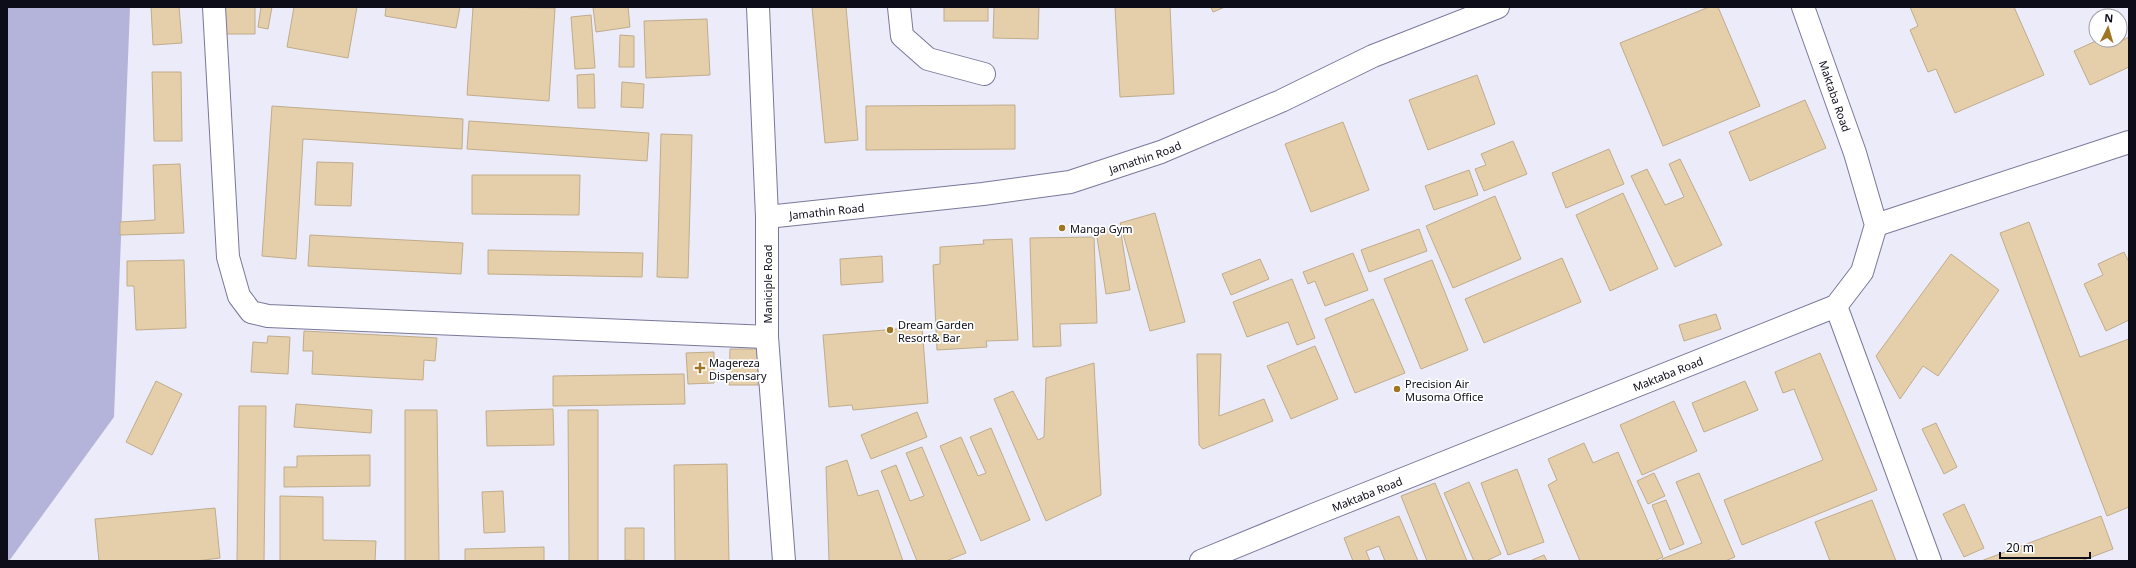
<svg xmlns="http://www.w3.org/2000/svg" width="2136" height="568" font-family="'Noto Sans',sans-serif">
  <rect width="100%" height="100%" fill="#ebebfa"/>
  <!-- forest -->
  <path fill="#b4b4da" d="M7,7h123l-16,410 -105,144h-2z"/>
  <!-- building -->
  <g fill="#e5cfab" stroke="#c0ac8b">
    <path d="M151,7h28l3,36 -29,2z"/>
    <path d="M218,7h37v27h-38z"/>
    <path d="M261,7h11l-4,22 -10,-2z"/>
    <path d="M294,7h63l-9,51 -61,-11z"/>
    <path d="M386,7h74l-4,21 -71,-12z"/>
    <path d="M473,7l82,1 -6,93 -82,-6z"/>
    <path d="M593,7h35l2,20 -34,5z"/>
    <path d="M812,7h34l12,133 -33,3z"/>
    <rect x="944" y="7" width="44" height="14"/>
    <path d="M994,7h45l-1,32 -45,-1z"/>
    <path d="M1115,7h55l4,87 -54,3z"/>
    <path d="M1211,7h14l-12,5z"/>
    <path d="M1709,7h9l42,99 -97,40 -43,-103z"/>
    <path d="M1910,7h104l30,68 -89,38 -19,-44 -8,3 -18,-42 8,-4z"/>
    <path d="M591,15l4,53 -20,1 -4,-52z"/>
    <path d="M707,19l3,56 -64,3 -2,-57z"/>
    <path d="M620,35l14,1v31h-15z"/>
    <path d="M2129,37v30l-39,18 -16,-34 24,-11h16l1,4z"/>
    <path d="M152,72h29l1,69h-28z"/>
    <path d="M594,74l1,34h-17l-1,-33z"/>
    <path d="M1477,75l18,49 -67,26 -19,-50z"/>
    <path d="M622,82l22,2 -1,24 -22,-1z"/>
    <path d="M1805,100l21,48 -76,33 -21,-49z"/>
    <path d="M1015,105v44l-149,1v-44z"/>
    <path d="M272,106l191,13 -1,30 -159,-10 -7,120 -34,-3z"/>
    <path d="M469,121l180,12 -2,28 -180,-12z"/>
    <path d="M1343,122l26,68 -58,22 -26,-68z"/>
    <path d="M661,134l31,1 -4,143 -31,-1z"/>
    <path d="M1513,141l14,33 -43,17 -9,-22 11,-4 -5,-11z"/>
    <path d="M1609,149l15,35 -58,24 -14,-35z"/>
    <path d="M1680,159l42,86 -47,22 -44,-91 16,-7 18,36 19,-8 -15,-33z"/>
    <path d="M317,162l36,1 -2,43 -36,-1z"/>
    <path d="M180,164l4,69 -64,2v-13l35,-2 -2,-55z"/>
    <path d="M1469,170l9,25 -44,15 -9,-24z"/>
    <path d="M472,175h108l-1,40 -107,-1z"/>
    <path d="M1623,193l35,76 -48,22 -34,-76z"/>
    <path d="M1495,196l26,63 -68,29 -27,-62z"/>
    <path d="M1155,213l30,109 -35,9 -30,-108z"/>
    <path d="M2029,222l51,135 49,-18v168l-22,9 -107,-283z"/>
    <path d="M1120,227l10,63 -24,4 -10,-63z"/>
    <path d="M1419,229l8,22 -58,21 -8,-22z"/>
    <path d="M310,235l153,8 -2,31 -153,-8z"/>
    <path d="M1094,237l3,86 -37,1 1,22 -28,1 -3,-109z"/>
    <path d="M1012,239l6,101 -32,1 1,6 -50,3 -4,-85 7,-1v-17l44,-3 -1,-4z"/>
    <path d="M488,250l155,3 -1,24 -154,-3z"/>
    <path d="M2124,252l5,10v58l-23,11 -22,-47 19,-9 -5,-11z"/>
    <path d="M1353,253l15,37 -43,16 -10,-25 -7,3 -5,-12z"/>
    <path d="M1951,254l48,36 -61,86 -15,-10 -23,33 -24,-43z"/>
    <path d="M882,256l1,26 -42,3 -1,-26z"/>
    <path d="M1562,258l19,44 -97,41 -19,-44z"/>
    <path d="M1260,259l9,20 -38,16 -9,-21z"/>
    <path d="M184,260l2,68 -50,2 -2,-44h-7v-25z"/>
    <path d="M1432,260l36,90 -47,19 -37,-90z"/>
    <path d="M1292,279l23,59 -18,7 -9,-23 -41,15 -14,-35z"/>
    <path d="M1373,299l32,74 -50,20 -30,-74z"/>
    <path d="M1716,314l5,15 -37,12 -5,-16z"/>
    <path d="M922,327l6,76 -75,7 -1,-5 -23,2 -6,-72z"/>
    <path d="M304,331l133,7 -2,23 -11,-1 -1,20 -111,-6 1,-23h-10z"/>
    <path d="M268,336l22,1 -2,37 -37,-2 2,-30 14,1z"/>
    <path d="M1315,346l23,53 -47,20 -24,-53z"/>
    <path d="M730,349h28v36h-29z"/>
    <path d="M714,352v31l-26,1 -2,-31z"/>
    <path d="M1820,353l57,137 -135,55 -18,-45 99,-40 -29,-71 -11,4 -8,-21z"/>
    <path d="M1197,354h24l-2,62 45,-17 9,22 -70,28 -4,-4z"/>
    <path d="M1094,363l7,132 -55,26 -52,-122 19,-8 25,49 6,-3 2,-59z"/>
    <path d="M684,374l1,30 -132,2v-30z"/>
    <path d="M156,381l26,13 -30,61 -26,-13z"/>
    <path d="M1745,381l13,29 -54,22 -12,-29z"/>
    <path d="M1674,401l23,50 -55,24 -22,-50z"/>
    <path d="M296,404l76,6 -1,23 -77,-6z"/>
    <path d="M239,406h27l-2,155h-27z"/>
    <path d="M553,409l1,36 -67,1 -1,-35z"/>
    <path d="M405,410h32l2,151h-34z"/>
    <path d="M568,410h30v151h-29z"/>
    <path d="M917,412l10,25 -56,22 -10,-24z"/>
    <path d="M1936,423l21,44 -13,7 -22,-45z"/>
    <path d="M991,428l39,92 -49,21 -41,-95 21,-9 17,39 8,-3 -16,-36z"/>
    <path d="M1584,443l9,20 25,-11 45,105 -9,4h-74l-32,-76 9,-5 -9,-21z"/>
    <path d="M922,447l44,106 -20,8h-29l-36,-90 15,-6 14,36 14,-5 -18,-43z"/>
    <path d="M370,455v31l-86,1v-20h13v-11z"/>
    <path d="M847,460l11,36 20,-6 25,71h-74l-3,-94z"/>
    <path d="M727,464l2,97h-54l-1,-96z"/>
    <path d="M1517,469l27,73 -36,13 -27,-72z"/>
    <path d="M1654,473l11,23 -17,8 -11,-23z"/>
    <path d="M1699,473l36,84 -10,4h-62l-1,-2 40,-16 -26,-61z"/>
    <path d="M1469,482l32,72 -15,7h-12l-30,-68z"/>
    <path d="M1435,483l32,78h-40l-26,-65z"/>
    <path d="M503,491l2,41 -21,1 -2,-41z"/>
    <path d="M280,496l43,1v43l53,1 -1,20h-95z"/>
    <path d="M1666,500l18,44 -14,6 -18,-45z"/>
    <path d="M1872,500l24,61h-66l-15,-39z"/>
    <path d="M1964,504l20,44 -20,9 -21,-43z"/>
    <path d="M215,508l5,50 -24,3h-97l-4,-42z"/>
    <path d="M1399,516l19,45h-33l-6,-15 -13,5 4,10h-17l-9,-23z"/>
    <path d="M2101,516l12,33 -32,12h-100z"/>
    <path d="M625,528h19v33l-19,-1z"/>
    <path d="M544,547v14h-79v-12z"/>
    <path d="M1544,555l3,6h-14l-1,-1z"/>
  </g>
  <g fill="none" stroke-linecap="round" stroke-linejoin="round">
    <defs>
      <g id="minor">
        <path d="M214,7l14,250 11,39 12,16 17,4 499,21"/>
        <path d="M758,7l9,210v120l17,224"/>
        <path d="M899,7l3,29 26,23 56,15"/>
        <path id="s1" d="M767,217l216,-23 87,-12 91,-30 120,-51 92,-45 125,-49"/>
        <path d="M1876,225l253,-83"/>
        <path d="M1836,306l94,255"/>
        <path id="s2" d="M1201,561l112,-46 523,-209 26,-34 14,-47 -21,-72 -52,-146"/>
      </g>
    </defs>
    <!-- minor casing -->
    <use href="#minor" stroke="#797899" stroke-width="24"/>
    <!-- minor -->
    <use href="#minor" stroke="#fff" stroke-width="22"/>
  </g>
  <!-- markers -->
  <g fill="#a07625" stroke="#fff" stroke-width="1.5">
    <circle cx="1062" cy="228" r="4"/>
    <circle cx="890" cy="330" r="4"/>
    <path d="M698 362h4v4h4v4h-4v4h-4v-4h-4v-4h4z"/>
    <circle cx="1397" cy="389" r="4"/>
  </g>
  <g text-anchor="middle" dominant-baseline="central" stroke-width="3.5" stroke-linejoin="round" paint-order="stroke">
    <!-- street labels -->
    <g font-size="11" fill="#0d0d19" stroke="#fff">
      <text transform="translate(1835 96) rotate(71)">Maktaba Road</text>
      <text stroke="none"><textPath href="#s1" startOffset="384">Jamathin Road</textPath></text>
      <text stroke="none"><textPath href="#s1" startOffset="60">Jamathin Road</textPath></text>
      <text transform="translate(767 284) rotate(-90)">Maniciple Road</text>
      <text stroke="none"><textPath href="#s2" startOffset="503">Maktaba Road</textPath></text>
      <text stroke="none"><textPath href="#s2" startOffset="179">Maktaba Road</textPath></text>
    </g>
    <!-- poi labels -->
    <g font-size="11" fill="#0d0d19" stroke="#fff" text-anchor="start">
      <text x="1070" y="228">Manga Gym</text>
      <text x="898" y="324">Dream Garden<tspan x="898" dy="13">Resort&amp; Bar</tspan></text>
      <text x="709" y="362">Magereza<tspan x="709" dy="13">Dispensary</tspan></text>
      <text x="1405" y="383">Precision Air<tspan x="1405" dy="13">Musoma Office</tspan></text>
    </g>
  </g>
  <!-- border -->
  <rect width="2136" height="568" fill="none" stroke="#0d0d19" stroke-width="16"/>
  <!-- north arrow -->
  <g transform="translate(2108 28) rotate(5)"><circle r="19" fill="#ffffff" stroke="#9e9ea3"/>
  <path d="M0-3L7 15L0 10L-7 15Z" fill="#a07625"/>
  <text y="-6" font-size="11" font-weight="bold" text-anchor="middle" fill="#0d0d19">N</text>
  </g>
  <!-- scale -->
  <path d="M2000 552v6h90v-6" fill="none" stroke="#0d0d19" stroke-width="2"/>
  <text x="2006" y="552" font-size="12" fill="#0d0d19" stroke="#ffffff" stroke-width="3" paint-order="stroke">20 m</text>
</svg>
